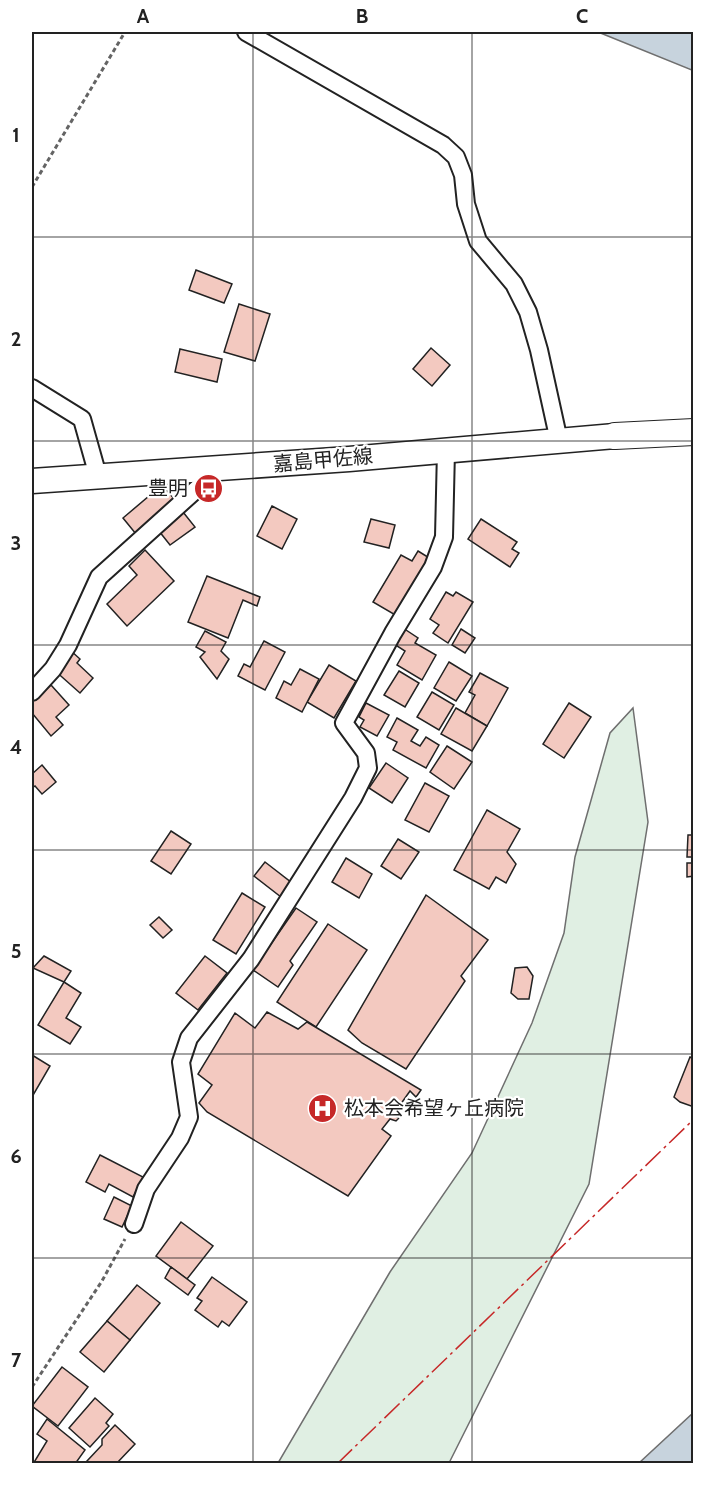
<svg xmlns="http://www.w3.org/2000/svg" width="725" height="1495" font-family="Cabin,'Noto Sans JP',sans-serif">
  <rect width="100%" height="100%" fill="#fff"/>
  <!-- green -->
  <path fill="#e0efe3" stroke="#6f6f6f" stroke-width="1.5" d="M633,708l15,114 -59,362 -140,279h-171l112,-191 82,-119 60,-130 32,-90 11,-76 35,-124z"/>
  <!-- water -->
  <g fill="#c7d3dd" stroke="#6f6f6f" stroke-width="1.5">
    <path d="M598,32h95v41l-1,-3z"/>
    <path d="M693,1413v50h-54z"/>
  </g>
  <!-- building -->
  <g fill="#f3c9c0" stroke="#222" stroke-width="1.5">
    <path d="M196,270l36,14 -8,19 -35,-13z"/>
    <path d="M239,304l31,10 -15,47 -31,-9z"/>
    <path d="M431,348l19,17 -18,21 -19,-17z"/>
    <path d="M180,349l42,10 -5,23 -42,-10z"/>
    <path d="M162,485l14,16 -40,33 -13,-16z"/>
    <path d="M272,506l25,13 -15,30 -25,-13z"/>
    <path d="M183,512l12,15 -25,18 -11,-14z"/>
    <path d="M371,519l24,6 -6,23 -25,-6z"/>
    <path d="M481,519l36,23 -5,7 7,4 -9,14 -42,-28z"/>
    <path d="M145,550l29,31 -47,45 -20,-22 30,-29 -8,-9z"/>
    <path d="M418,551l13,8 -34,57 -24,-14 28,-47 11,6z"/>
    <path d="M207,576l53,21 -3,9 -14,-6 -15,38 -40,-16z"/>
    <path d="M446,592l7,4 3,-4 17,10 -25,41 -15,-10 6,-8 -9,-6z"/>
    <path d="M403,628l15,10 -3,5 21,12 -14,25 -25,-15 8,-14 -11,-7z"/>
    <path d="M461,629l14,9 -10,15 -13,-8z"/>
    <path d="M205,631l21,11 -5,9 8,8 -12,20 -17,-22 5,-5 -9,-5z"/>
    <path d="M264,641l21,11 -20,38 -27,-14 6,-12 6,3z"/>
    <path d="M70,650l10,9 -3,4 16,15 -13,15 -27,-24z"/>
    <path d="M449,662l23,14 -16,25 -22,-13z"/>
    <path d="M329,665l27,16 -22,37 -27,-16z"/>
    <path d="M300,669l19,10 -17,33 -26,-14 8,-17 7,4z"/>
    <path d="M399,671l20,12 -14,24 -21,-12z"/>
    <path d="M480,673l28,15 -21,38 -22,-13 10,-18 -6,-3z"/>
    <path d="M51,685l18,20 -13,12 7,8 -12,11 -19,-23v-11z"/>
    <path d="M432,692l22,13 -15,25 -22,-13z"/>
    <path d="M366,703l23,12 -12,21 -17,-9 4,-7 -5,-3z"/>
    <path d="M569,703l22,14 -27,41 -21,-14z"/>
    <path d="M456,708l31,18 -15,25 -31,-17z"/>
    <path d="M397,718l21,12 -7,11 9,5 6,-9 13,8 -13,23 -33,-18 4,-8 -10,-5z"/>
    <path d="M447,746l25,16 -18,27 -24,-17z"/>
    <path d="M386,763l22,15 -16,25 -23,-15z"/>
    <path d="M42,765l14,17 -14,12 -7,-8 -3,2v-14z"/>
    <path d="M425,783l24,13 -20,36 -24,-12z"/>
    <path d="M487,810l33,19 -13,23 9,12 -10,19 -10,-6 -7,12 -35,-19z"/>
    <path d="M171,831l20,13 -20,30 -20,-13z"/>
    <path d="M688,835h6v22h-7z"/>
    <path d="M398,839l21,13 -18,27 -20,-13z"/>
    <path d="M346,858l26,16 -13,24 -27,-16z"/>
    <path d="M265,862l27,21 -11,14 -27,-21z"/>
    <path d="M687,863h7v13l-7,1z"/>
    <path d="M242,893l23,14 -29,47 -23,-14z"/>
    <path d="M426,895l62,45 -27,36 4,5 -59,88 -44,-26 -14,-13z"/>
    <path d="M296,908l21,14 -27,39 3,4 -15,22 -25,-17z"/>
    <path d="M159,917l13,13 -9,8 -13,-13z"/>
    <path d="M328,924l39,26 -51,77 -39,-25z"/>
    <path d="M44,956l27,15 -7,11 -31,-14z"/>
    <path d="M205,956l22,17 -29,37 -22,-17z"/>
    <path d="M527,967l6,9 -4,23h-11l-7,-6 4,-25z"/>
    <path d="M64,982l17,11 -15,25 15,9 -11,17 -32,-19z"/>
    <path d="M267,1012l31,17 9,-7 114,68 -5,7 -6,-6 -17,24 6,3 -3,3 -6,-2 -8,10 9,7 -43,60 -141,-84 -8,-9 13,-18 -14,-11 37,-61 20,15z"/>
    <path d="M32,1055l18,11 -18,31z"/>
    <path d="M690,1057l4,2v48l-14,-5 -6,-5z"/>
    <path d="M100,1155l43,22 -10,20 -24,-13 -4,8 -19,-10z"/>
    <path d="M114,1197l18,9 -10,21 -18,-8z"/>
    <path d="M181,1222l32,24 -26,33 -31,-23z"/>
    <path d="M171,1267l24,18 -7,10 -23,-17z"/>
    <path d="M212,1277l35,25 -18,24 -7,-5 -4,6 -23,-17 7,-9 -5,-3z"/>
    <path d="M137,1285l23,18 -30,37 -23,-19z"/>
    <path d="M107,1321l23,19 -26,32 -24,-20z"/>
    <path d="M62,1367l26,20 -30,39 -26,-20z"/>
    <path d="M95,1398l18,16 -7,9 3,3 -19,21 -21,-19z"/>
    <path d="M47,1419l38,31 -10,14h-42l14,-23 -10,-7z"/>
    <path d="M115,1425l20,19 -19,20h-26l-3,-3 15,-16v-6z"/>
  </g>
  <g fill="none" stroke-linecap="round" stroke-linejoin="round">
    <defs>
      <g id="minor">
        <path d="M246,32l197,113 13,12 7,18 3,29 12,37 36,43 14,28 11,38 20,91"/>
        <path d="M32,388l50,31 16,57"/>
        <path d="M32,692l21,-23 15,-24 31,-68 120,-108"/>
        <path d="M134,1224l12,-35 34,-51 9,-21 -8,-55 8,-24 62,-79 102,-161 15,-30 -2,-15 -22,-30 49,-90 40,-66 11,-30 2,-87"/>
      </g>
      <path id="secondary" d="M32,481l317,-22 266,-23"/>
      <path id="primary" d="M615,436l79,-4"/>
    </defs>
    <!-- minor casing -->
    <use href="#minor" stroke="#222" stroke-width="20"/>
    <!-- secondary casing -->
    <use href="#secondary" stroke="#222" stroke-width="27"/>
    <!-- primary casing -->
    <use href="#primary" stroke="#222" stroke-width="28"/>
    <!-- path -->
    <g stroke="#646464" stroke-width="3" stroke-dasharray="4.5 3" stroke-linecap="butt">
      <path d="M32,187l93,-155"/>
      <path d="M32,1387l70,-106 23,-42"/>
    </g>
    <!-- minor -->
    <use href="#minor" stroke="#fff" stroke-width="16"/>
    <!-- secondary -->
    <use href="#secondary" stroke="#fff" stroke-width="24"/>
    <!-- primary -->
    <use href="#primary" stroke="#fff" stroke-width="26"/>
    <!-- power -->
    <path stroke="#c62828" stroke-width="1.5" stroke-dasharray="21 4.5 3 4.5" stroke-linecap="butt" d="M337,1464l357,-345"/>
  </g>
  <!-- grid -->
  <path fill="none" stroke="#222" stroke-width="1.5" stroke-opacity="0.55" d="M253,32v1432M472,32v1432M32,237h662M32,441h662M32,645h662M32,850h662M32,1054h662M32,1258h662"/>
  <!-- icons -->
  <defs>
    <symbol id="bus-disc" viewBox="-11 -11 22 22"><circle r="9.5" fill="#c62828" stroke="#fff"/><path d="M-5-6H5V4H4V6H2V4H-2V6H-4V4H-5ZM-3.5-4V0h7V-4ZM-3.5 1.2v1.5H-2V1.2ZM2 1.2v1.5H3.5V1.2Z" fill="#fff"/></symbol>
    <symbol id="hospital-disc" viewBox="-11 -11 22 22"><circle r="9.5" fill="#c62828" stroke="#fff"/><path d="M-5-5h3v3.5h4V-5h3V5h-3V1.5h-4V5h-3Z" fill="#fff"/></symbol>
  </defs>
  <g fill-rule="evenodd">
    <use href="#bus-disc" x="192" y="472" width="33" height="33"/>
    <use href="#hospital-disc" x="306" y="1092" width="33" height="33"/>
  </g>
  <g text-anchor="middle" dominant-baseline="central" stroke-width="4.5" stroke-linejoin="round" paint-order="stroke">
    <!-- street labels -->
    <g font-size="20" fill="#222" stroke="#fff">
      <text transform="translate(323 460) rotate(-5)">嘉島甲佐線</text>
    </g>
    <!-- poi labels -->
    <g font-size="20" fill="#222" stroke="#fff" text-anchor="end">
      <text x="188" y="488">豊明</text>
      <text x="344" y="1108" text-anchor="start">松本会希望ヶ丘病院</text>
    </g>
  </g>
  <!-- border -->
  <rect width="725" height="1495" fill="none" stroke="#ffffff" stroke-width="66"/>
  <rect x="33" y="33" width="659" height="1429" fill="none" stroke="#222" stroke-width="2"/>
  <g font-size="20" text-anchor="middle" font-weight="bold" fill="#222">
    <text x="143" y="23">A</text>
    <text x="362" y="23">B</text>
    <text x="582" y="23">C</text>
    <text x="16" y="142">1</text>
    <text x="16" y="346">2</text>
    <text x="16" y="550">3</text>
    <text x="16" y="754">4</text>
    <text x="16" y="958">5</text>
    <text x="16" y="1163">6</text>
    <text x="16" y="1367">7</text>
  </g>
</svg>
